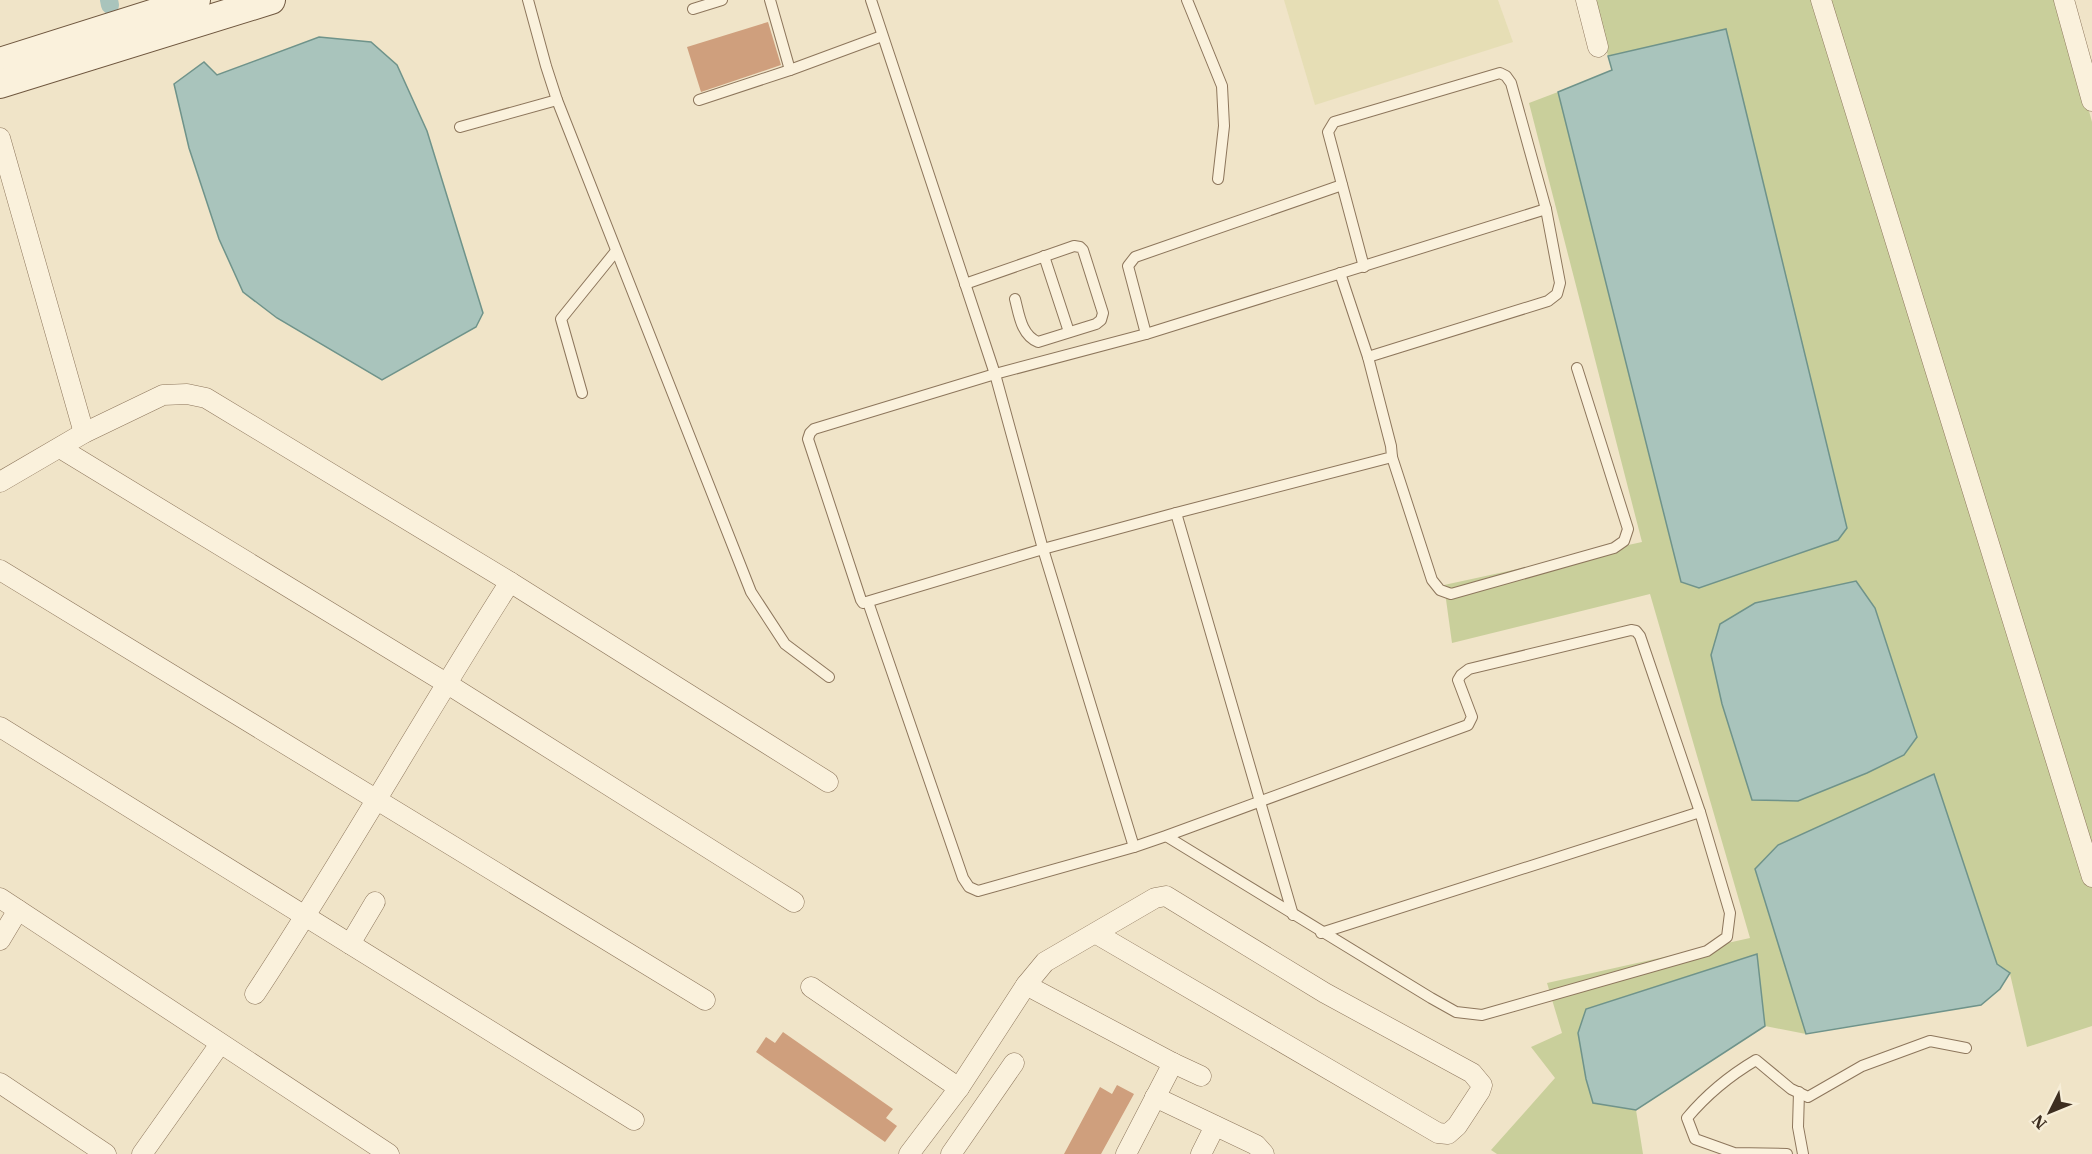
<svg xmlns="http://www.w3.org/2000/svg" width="2092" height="1154" font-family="'IBM Plex Serif',serif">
  <rect width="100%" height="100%" fill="#f0e4c8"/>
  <!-- farmland -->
  <path fill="#e6deb5" d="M1284,0h214l15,42 -198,63z"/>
  <!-- green -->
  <path fill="#c9cf9b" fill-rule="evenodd" d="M1594,0h465l33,122v904l-65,21 -17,-73 -13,-10 -63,-189 -179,94 51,165 -41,-8 -8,-72 -171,55 -8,24 8,46 7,24 43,7 7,44h-146l-6,-4 64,-72 -24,-31 31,-14 -15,-50 203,-45 -100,-344 -198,49 -8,-58 198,-43 -113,-439 29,-11 123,490 18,6 139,-48 -112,-511 -118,27zM1856,581l19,27 42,129 -13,18 -37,18 -69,28 -43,-198z"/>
  <!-- water -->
  <g fill="#a9c4bc" stroke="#6f938a" stroke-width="1.5">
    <path d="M1726,29l121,499 -9,12 -139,48 -18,-6 -123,-490 54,-22 -4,-14z"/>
    <path d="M319,37l52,5 26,23 30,66 56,182 -7,14 -94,53 -105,-62 -34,-26 -24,-53 -30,-91 -15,-64 30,-22 13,13z"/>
    <path d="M1856,581l19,27 42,129 -13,18 -37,18 -69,28 -46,-1 -30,-96 -11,-49 9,-31 35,-21z"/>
    <path d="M1934,774l63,190 13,9 -10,16 -19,16 -175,29 -51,-165 23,-24z"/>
    <path d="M1757,954l8,72 -129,84 -43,-7 -7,-24 -8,-46 8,-24z"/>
  </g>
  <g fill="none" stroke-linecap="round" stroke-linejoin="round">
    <!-- canal -->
    <path stroke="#a9c4bc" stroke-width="18" d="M109,0l1,5"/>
  </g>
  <!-- building -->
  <g fill="#cf9f7d">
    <path d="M768,22l13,43 -80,27 -14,-45z"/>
    <path d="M783,1032l110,77 -7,9 11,8 -12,16 -129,-90 10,-15 9,6z"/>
    <path d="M1117,1085l17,9 -33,60h-37l36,-67 12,7z"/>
  </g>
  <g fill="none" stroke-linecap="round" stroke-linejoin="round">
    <defs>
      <g id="service">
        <path d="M528,0l18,66 11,34 194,492 34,52 44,33"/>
        <path d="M770,0l20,70 92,-34"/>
        <path d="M871,0l124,374 48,175 91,298"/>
        <path d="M1187,0l35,86 2,40 -6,53"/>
        <path d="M693,9l29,-9"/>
        <path d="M699,100l91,-30"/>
        <path d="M460,127l97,-27"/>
        <path d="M1044,256l25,76"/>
        <path d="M1364,267l-36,-135 6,-10 166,-49 6,3 5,7 35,126 14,74 -3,11 -9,7 -180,56"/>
        <path d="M965,284l109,-38 6,1 3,3 20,63 -2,7 -5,4 -58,18c-17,-7 -19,-28 -23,-43"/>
        <path d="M1146,334l-18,-68 7,-9 207,-72"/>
        <path d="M582,393l-21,-74 55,-68"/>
        <path d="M1392,457l40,123 8,10 11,4 163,-46 10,-7 4,-12 -51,-161"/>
        <path d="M1176,513l-133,36 -180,54 -2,-3 -53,-161 2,-6 4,-4 181,-55 151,-40 400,-125"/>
        <path d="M868,602l95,276 6,9 9,4 156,-44 32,-11 265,162 25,14 26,3 225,-64 20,-14 3,-24 -30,-101 -60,-176 -4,-5 -5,-1 -162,39 -8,6 -3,5 14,37 -4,8 -302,111"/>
        <path d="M1293,915l-117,-402 216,-56 -1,-11 -23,-89 -28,-84"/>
        <path d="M1321,933l379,-121"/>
        <path d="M1799,1092l-1,35 5,27"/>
        <path d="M1787,1154l-53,-1 -39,-14 -8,-21c20,-24 42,-42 69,-58l35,29 17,8 54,-31 68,-25 36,7"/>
      </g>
      <g id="minor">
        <path d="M1586,0l12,47"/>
        <path d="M1821,0l271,877"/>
        <path d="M2064,0l28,101"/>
        <path d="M0,138l84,295"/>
        <path d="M60,448l386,235 348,219"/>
        <path d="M0,482l84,-49 79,-38 24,-1 19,4 304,184 318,200"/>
        <path d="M0,570l705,430"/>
        <path d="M0,727l634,393"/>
        <path d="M0,898l389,256"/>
        <path d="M1095,933l343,200 10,1 9,-8 23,-35 2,-6 -10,-12 -147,-80 -159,-97 -11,2 -110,64 -19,23 147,78 28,13"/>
        <path d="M0,940l18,-30"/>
        <path d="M350,944l25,-42"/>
        <path d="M811,987l148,101"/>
        <path d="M255,994c89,-135 168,-276 255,-412"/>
        <path d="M0,1083l106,71"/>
        <path d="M1155,1097l101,48 8,9"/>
        <path d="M142,1154l78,-110"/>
        <path d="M909,1154l50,-66 67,-103"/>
        <path d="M951,1154l63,-91"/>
        <path d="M1126,1154l47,-91"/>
        <path d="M1201,1154l14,-28"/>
      </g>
      <g id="secondary">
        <path d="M0,62l196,-62"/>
        <path d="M0,84l271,-84"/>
      </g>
    </defs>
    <!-- service casing -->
    <use href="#service" stroke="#8d765c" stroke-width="12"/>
    <!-- minor casing -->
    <use href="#minor" stroke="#8d765c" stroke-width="21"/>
    <!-- secondary casing -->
    <use href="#secondary" stroke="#6f573f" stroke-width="30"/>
    <!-- service -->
    <use href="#service" stroke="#faf1dc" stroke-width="10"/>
    <!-- minor -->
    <use href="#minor" stroke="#faf1dc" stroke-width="20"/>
    <!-- secondary -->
    <use href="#secondary" stroke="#faf1dc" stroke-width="28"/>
  </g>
  <!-- north arrow -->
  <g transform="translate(2050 1112) rotate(227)" stroke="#f7eed8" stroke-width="4.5" paint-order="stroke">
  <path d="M0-4.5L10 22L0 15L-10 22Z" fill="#3d2e20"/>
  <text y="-9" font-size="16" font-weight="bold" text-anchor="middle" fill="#3d2e20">N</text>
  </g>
</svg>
